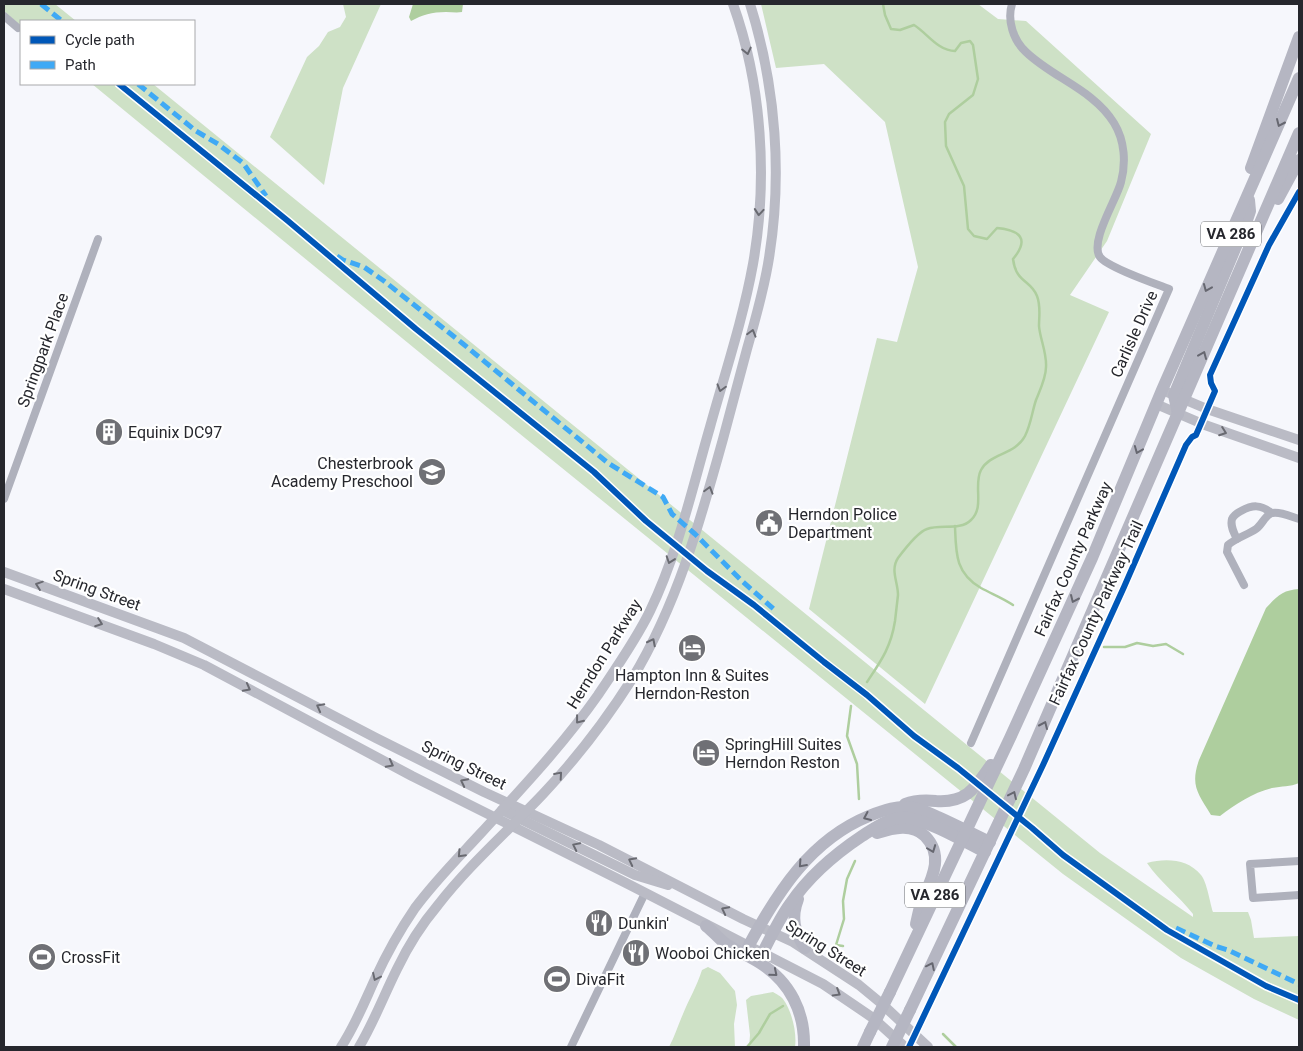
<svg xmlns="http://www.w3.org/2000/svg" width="1303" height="1051" font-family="Roboto,sans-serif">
  <rect width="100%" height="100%" fill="#f6f7fc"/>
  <!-- green -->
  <g fill="#cee1c6">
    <path d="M4,4h51l21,17h-55v5l-17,-15z"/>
    <path d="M343,4h38l-38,84 -19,97 -54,-48 37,-80 12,-11 9,-14 12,-5 6,-10z"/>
    <path d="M761,4h217l20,15 28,2 125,113 -44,107 -37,54 39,17 -184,392 -116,-95 68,-271 20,4 21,-75 -33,-145 -61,-58 -48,4z"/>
    <path d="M92,84h61l947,769 93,64v-3c-14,-18 -33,-32 -46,-51 19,-5 41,-4 54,12 6,7 9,28 12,37h35l3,8 3,18 45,-2v84l-45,-21 -73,-41 -118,-84 -633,-513z"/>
    <path d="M708,967l12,6 15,18 2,14 -3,19 1,23h-66c6,-11 9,-22 14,-33 6,-15 14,-28 19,-44z"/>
    <path d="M773,992c3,2 8,4 10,7 9,12 14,34 12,48h-46l1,-12 -4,-35 5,-4z"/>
  </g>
  <!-- water -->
  <g fill="#aece9e">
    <path d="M413,4h50l-1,8c-5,1 -11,0 -16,0 -14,0 -24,3 -35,9l-2,-4z"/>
    <path d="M1299,589v194c-9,4 -17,3 -27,5 -20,5 -36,16 -52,28l-9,-1c-13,-22 -21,-29 -12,-55l67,-152c11,-12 17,-18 33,-19z"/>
  </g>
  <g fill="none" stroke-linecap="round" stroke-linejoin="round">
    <!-- stream -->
    <g stroke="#aece9e" stroke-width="2.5">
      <path d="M955,526c1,27 0,47 26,62 11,6 22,10 32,17"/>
      <path d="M1104,647h21l12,-4 16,3 13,-2 17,10"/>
      <path d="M867,682c14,-21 24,-35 28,-61 1,-8 2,-18 3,-26 0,-13 -8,-25 0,-37 6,-8 20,-26 29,-29 14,-5 33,2 44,-9 14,-13 2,-35 10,-50 9,-17 34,-15 44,-34 6,-12 7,-24 11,-36 4,-10 10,-22 10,-33 1,-14 -6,-28 -7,-41 0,-10 2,-20 -2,-30 -6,-16 -21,-13 -24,-37 17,-20 7,-29 -16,-31l-10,11 -13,-3 -6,-7 -4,-43 -18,-40 -1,-24 4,-8 24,-19 5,-16 -5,-34 -3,-4 -9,2 -6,8c-17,0 -28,-18 -41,-26l-14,5 -9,-1 -6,-14 -2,-11"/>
      <path d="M851,706l-4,30 10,28 2,35"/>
      <path d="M843,946l-7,-1 8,-26 -1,-18 4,-22 8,-18"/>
      <path d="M943,1034l13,13"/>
      <path d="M747,1047l12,-14 11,-19 13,-8"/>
    </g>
    <!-- minor -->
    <g stroke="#afb1bc" stroke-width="8">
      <path d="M4,16l14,12"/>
      <path d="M4,499l94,-260"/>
      <path d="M1237,539c-3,-6 -7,-13 -5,-20 2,-4 5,-6 9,-8 11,-6 20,-7 30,2"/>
      <path d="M1244,585l-17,-33 1,-7c8,-7 19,-10 28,-16 6,-4 9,-14 16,-16 8,-2 20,4 27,6"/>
      <path d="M971,743l198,-454c-13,-5 -62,-22 -69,-32 -11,-15 17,-58 21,-75 5,-19 4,-41 -7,-59 -20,-33 -61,-45 -88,-71 -13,-12 -19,-32 -14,-48"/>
      <path d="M1299,861l-49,3 3,34 46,-3"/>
      <path d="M571,1047l74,-154"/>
    </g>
    <!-- secondary -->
    <g stroke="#babbc5" stroke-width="10">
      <path d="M1162,390l45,19 92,31"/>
      <path d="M1156,404l49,21 94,33"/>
      <path d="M4,572l180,66 192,100 108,54 115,53 144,74 50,23 66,43 23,19 46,43"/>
      <path d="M4,589l150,55 50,21 208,111 214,107 197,101 50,34 32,29"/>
      <path d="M502,810l133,65 33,10"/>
      <path d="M341,1047c14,-21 23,-44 34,-68 11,-24 25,-49 40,-71 20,-27 43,-50 66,-75 40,-44 82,-88 117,-138 18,-27 38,-55 52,-84 28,-58 42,-122 60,-184 15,-54 33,-108 43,-163 15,-85 9,-179 -20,-260"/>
      <path d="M359,1047c15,-25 25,-52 38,-78 11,-23 25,-45 41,-64 31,-40 70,-74 105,-111 33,-35 63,-74 89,-115 45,-74 68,-157 91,-240 8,-30 16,-60 24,-90 8,-28 16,-56 21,-85 15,-87 8,-177 -18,-260"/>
    </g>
    <!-- trunk -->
    <g stroke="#b5b6c2" stroke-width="12">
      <path d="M1251,168l48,-131"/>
      <path d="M1278,199l21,-39"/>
      <path d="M1178,414l-4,-19 73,-175 3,-9 -1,-11"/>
      <path d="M905,804c10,-4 20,-4 31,-3 31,2 39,-13 55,-36"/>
      <path d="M877,833c16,-5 35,-10 48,3 20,20 6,44 -3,65 -3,7 -4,15 -6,23"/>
      <path d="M798,899c-7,18 -4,33 7,49"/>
      <path d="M706,926c7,5 13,13 20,18 11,7 23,12 34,19 30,19 45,49 44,84"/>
      <path d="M748,947c29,-54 62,-107 121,-131 15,-6 29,-11 45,-8 8,1 16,6 24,9 18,8 35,17 52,25"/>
      <path d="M762,954c9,-17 17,-35 28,-50 19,-28 45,-50 72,-68 14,-9 29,-20 46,-18 21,3 57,24 77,34"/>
      <path d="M890,992l120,-254 82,-180 70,-168 137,-312"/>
      <path d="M910,1010l114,-241 275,-636"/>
      <path d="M863,1047l7,-15"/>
    </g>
    <!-- trunk-bridge -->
    <g stroke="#b5b6c2" stroke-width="12">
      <path d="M870,1032l20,-40"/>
      <path d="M892,1047l18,-37"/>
    </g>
    <!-- quiet -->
    <g stroke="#3fa9f5" stroke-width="5" stroke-dasharray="10 5" stroke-linecap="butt">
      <path d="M41,4l21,17"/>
      <path d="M138,84l58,47 22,13 25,19 23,33"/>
      <path d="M337,256l6,4 21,7 20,14 78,62 146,120 55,34 9,17 23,20 48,48 33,29"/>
      <path d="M1176,928l39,18 13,4 71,34"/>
    </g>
    <defs>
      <g id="cycleway">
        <path d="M119,84l169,137 128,108 178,143 52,49 61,50 47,34 70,57 43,33 47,41 44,32 74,60 31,27 104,75 99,56 33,14"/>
        <path d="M909,1047l134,-282 81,-178 62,-142 6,-8 4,-2 19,-44 -4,-8 -1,-8 59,-130 30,-53"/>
      </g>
    </defs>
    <!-- cycleway casing -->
    <use href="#cycleway" stroke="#fff" stroke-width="9"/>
    <!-- cycleway -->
    <use href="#cycleway" stroke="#0057b8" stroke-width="6"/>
  </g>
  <!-- one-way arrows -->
  <defs><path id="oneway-chevron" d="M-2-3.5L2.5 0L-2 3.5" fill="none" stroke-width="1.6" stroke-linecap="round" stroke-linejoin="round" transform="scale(1.25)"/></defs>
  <g stroke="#696a71">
    <use href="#oneway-chevron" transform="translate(747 51) rotate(77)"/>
    <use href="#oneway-chevron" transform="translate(759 212) rotate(95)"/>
    <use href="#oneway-chevron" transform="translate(752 333) rotate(-74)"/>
    <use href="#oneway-chevron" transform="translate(721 388) rotate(106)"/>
    <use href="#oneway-chevron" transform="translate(1223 432) rotate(20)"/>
    <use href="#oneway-chevron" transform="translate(709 490) rotate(-74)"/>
    <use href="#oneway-chevron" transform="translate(670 560) rotate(109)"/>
    <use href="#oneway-chevron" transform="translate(39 585) rotate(-161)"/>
    <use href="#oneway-chevron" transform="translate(99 623) rotate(20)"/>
    <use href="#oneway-chevron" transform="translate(652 642) rotate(-63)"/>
    <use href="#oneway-chevron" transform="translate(247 688) rotate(28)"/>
    <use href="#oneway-chevron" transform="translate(320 707) rotate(-152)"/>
    <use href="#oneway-chevron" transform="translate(579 720) rotate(128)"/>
    <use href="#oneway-chevron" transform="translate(390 764) rotate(28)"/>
    <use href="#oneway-chevron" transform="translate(559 775) rotate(-49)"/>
    <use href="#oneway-chevron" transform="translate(464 782) rotate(-153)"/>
    <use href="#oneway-chevron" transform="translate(576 846) rotate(-154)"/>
    <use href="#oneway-chevron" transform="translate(461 854) rotate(133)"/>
    <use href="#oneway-chevron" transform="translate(632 861) rotate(-153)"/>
    <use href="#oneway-chevron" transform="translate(725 910) rotate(-153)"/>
    <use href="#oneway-chevron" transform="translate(376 977) rotate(115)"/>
    <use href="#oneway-chevron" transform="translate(837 993) rotate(31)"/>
  </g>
  <g stroke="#666770">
    <use href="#oneway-chevron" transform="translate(1280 123) rotate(114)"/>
    <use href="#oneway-chevron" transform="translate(1207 288) rotate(113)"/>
    <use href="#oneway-chevron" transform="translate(1203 355) rotate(-67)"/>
    <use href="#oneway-chevron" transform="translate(1138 450) rotate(112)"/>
    <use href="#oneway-chevron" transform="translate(1074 599) rotate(114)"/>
    <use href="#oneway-chevron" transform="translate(1044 725) rotate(-66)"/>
    <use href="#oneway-chevron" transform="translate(1013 795) rotate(-65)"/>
    <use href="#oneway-chevron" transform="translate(867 817) rotate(156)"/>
    <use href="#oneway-chevron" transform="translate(932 849) rotate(69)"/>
    <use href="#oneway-chevron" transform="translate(802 864) rotate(132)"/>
    <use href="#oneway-chevron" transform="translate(931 966) rotate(-64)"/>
    <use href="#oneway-chevron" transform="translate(774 973) rotate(40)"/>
  </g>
  <!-- icons -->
  <defs>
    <symbol id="building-disc" viewBox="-11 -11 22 22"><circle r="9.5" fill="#6f7075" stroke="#fff"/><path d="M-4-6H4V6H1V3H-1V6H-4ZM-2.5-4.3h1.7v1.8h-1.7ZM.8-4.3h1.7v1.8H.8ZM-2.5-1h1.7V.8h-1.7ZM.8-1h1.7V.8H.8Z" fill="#fff"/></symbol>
    <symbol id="school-disc" viewBox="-11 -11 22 22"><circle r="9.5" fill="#6f7075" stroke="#fff"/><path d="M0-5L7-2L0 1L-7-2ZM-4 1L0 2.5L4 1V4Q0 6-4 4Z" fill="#fff"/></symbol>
    <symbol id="civic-disc" viewBox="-11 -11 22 22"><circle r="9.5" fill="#6f7075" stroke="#fff"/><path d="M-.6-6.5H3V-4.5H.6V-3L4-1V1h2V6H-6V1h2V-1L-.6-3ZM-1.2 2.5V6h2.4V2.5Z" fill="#fff"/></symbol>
    <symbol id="hotel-disc" viewBox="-11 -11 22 22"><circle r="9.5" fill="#6f7075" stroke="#fff"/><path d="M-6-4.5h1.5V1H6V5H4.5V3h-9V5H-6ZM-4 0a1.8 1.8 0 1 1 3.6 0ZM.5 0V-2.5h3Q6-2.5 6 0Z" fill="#fff"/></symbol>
    <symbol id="restaurant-disc" viewBox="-11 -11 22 22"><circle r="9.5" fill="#6f7075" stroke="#fff"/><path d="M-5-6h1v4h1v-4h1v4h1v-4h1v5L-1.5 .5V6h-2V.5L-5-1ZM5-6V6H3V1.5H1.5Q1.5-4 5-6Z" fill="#fff"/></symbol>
    <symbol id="stadium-disc" viewBox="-11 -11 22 22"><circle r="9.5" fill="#6f7075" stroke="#fff"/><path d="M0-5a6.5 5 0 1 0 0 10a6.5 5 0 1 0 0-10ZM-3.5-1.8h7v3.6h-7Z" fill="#fff"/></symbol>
  </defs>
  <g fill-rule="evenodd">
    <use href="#building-disc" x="93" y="416" width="32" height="32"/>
    <use href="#school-disc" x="416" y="456" width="32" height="32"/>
    <use href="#civic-disc" x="753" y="507" width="32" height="32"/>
    <use href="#hotel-disc" x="676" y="632" width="32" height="32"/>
    <use href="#hotel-disc" x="690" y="737" width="32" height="32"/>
    <use href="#restaurant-disc" x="583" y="907" width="32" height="32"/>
    <use href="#restaurant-disc" x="620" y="937" width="32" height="32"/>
    <use href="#stadium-disc" x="26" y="941" width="32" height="32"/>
    <use href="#stadium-disc" x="541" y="963" width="32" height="32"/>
  </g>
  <g text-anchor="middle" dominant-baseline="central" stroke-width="4.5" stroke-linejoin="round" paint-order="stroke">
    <!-- shield labels -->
    <g fill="#fff" stroke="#67686c" stroke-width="1">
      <rect x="1201" y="221.5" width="60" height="25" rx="4"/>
      <rect x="905" y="882.5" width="60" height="25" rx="4"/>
    </g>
    <g font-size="15" font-weight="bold" fill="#26272d">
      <text x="1231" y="234">VA 286</text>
      <text x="935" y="895">VA 286</text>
    </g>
    <!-- street labels -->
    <g font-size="16" fill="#26272d" stroke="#fff">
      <text transform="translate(1134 334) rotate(-66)">Carlisle Drive</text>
      <text transform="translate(43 350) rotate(-70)">Springpark Place</text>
      <text transform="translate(1073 559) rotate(-66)">Fairfax County Parkway</text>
      <text transform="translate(97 590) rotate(20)">Spring Street</text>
      <text transform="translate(1096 613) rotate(-65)">Fairfax County Parkway Trail</text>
      <text transform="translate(604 654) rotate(-58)">Herndon Parkway</text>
      <text transform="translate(464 765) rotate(26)">Spring Street</text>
      <text transform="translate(826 948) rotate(32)">Spring Street</text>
    </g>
    <!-- poi labels -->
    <g font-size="16" fill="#26272d" stroke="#fff" text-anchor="start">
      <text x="128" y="432">Equinix DC97</text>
      <text x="413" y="463" text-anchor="end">Chesterbrook<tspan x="413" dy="18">Academy Preschool</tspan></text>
      <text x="788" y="514">Herndon Police<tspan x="788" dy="18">Department</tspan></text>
      <text x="692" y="675" text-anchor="middle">Hampton Inn &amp; Suites<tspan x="692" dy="18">Herndon-Reston</tspan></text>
      <text x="725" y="744">SpringHill Suites<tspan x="725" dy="18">Herndon Reston</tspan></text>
      <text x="618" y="923">Dunkin'</text>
      <text x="655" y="953">Wooboi Chicken</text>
      <text x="61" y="957">CrossFit</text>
      <text x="576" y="979">DivaFit</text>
    </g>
  </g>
  <!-- border -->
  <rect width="1303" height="1051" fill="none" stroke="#26272d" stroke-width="10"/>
  <!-- legend -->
  <rect x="20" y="20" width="175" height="65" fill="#ffffff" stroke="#a8a9ab"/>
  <rect x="30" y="36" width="25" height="8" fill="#0057b8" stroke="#a8a9ab"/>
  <text x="65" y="45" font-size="15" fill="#26272d">Cycle path</text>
  <rect x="30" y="61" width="25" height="8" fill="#3fa9f5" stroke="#a8a9ab"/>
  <text x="65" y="70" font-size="15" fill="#26272d">Path</text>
</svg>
